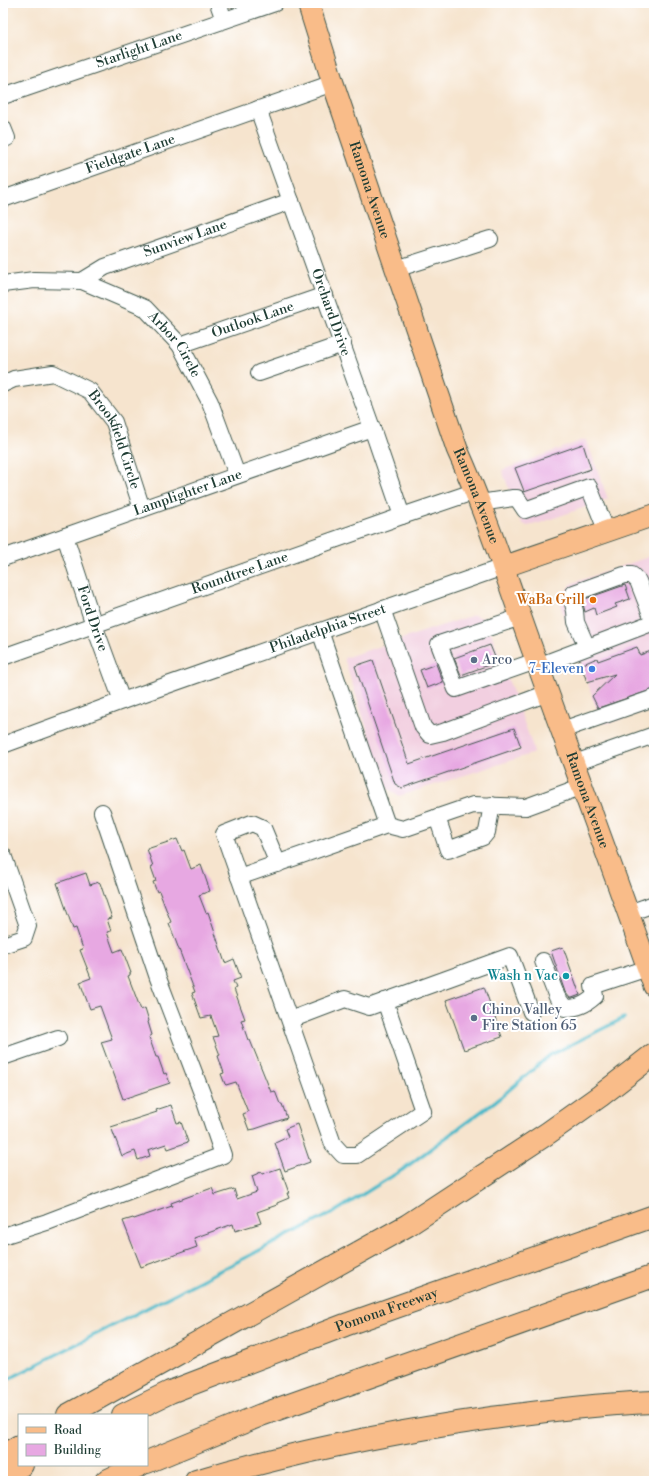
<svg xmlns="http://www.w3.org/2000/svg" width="657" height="1484" font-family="'Libre Bodoni',serif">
  <rect width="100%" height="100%" fill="#fff"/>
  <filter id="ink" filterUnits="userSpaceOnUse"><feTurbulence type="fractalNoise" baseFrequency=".025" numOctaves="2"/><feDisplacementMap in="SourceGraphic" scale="8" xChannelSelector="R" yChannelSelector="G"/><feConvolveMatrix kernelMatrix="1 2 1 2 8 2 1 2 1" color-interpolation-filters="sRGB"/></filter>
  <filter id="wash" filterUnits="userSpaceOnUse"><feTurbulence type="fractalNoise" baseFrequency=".012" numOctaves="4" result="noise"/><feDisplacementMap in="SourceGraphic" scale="16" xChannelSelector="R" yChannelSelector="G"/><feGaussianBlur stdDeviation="0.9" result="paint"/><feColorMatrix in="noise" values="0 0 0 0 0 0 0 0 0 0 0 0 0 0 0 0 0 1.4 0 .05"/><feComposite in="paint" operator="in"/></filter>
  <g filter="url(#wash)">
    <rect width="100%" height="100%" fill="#f6e4ce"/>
    <!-- built -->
    <g fill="#f2cfe0">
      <path d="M586,439l22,60 -68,24 -12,3 -6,-2 -20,-54z"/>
      <path d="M654,555v153l-45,15h-7l-40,-112 -1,-13 6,-9 6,-6z"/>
      <path d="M474,615l12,4 46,125 2,9 -135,43 -13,-9 -42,-129z"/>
    </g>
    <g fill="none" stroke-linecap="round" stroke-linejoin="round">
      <!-- stream -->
      <path stroke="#4ebac9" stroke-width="3.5" d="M3,1382l333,-171 66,-41 99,-73 49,-42 74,-37"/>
    </g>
    <g id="blocks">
      <!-- building -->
      <g fill="#e7a8e2">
        <path d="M583,444l8,25 -67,23v-1l-9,-23z"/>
        <path d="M625,585l5,14 -15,5 2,3 -21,8 -2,-7 -9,4 -3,-12z"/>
        <path d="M490,645l7,17 -36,13 -7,-17z"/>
        <path d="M637,647l3,8 14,-5v39l-56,19 -6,-12 23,-22 -28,8 -6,-17 16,-7 1,3z"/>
        <path d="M373,660l36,104 105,-36 7,19 -119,41 -7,-4 -40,-118z"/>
        <path d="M436,664l7,18 -16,6 -7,-18z"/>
        <path d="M177,839l5,12 2,-1 7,19 10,-4 9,26 -11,4 7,18 2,-1 17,51 9,-4 7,19 -8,3 3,7 -2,1 11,30 -4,1 7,20h2l21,52 4,-1 5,13h2l5,14 -32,11 -6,1 -6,-16 5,-2 -12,-30 -10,3 -1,-1 -4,-10 3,-1 -6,-17 2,-1 -7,-18 5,-1 -7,-20 -10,2 -9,-25 3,-1 -26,-69 2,-1 -12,-31 -2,1 -4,-10 3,-1 -5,-14 2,-1 -6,-17z"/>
        <path d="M86,873l4,12 9,-3 1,1 12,35 -5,1 4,12 -4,1 7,20 8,-3 9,24h-1v2l-2,1 13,34 4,-2 4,13 -1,1 4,13 -3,2 7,20h2l6,17 2,-1 4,10 -47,16 -11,-30h-1l-10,-27 11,-3 -12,-33 -10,3 -10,-27 11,-4 -11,-28 3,-1 -7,-21 -3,1 -16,-46z"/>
        <path d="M563,947l17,48 -8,3h-2l-5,-6 -14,-41z"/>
        <path d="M484,987l18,50 -38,13 -18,-50z"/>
        <path d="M171,1105l6,18 4,-1 7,20 -20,7 -2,-5 -18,6 2,6 -12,4 -3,-9 -13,5 -11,-29 46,-15 -1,-2z"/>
        <path d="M297,1124l13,38 -25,9 -10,-28 13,-6 -3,-8z"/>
        <path d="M280,1168l9,25h-2l2,5 -12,5v2l-20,7 4,11 -26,8 -2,-7 -39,14 3,9 -56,20 -18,-46 10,-3 1,1 38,-13 -1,-3 41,-15 3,7 19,-6 3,10 20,-7 -5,-16 9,-4 1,2z"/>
      </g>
    </g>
  </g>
  <g filter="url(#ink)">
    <use href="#blocks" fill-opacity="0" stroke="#3f564b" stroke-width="1"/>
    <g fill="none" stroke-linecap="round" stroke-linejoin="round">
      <defs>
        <g id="minor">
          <path d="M218,3l6,17"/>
          <path id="s1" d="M3,96l272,-93"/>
          <path id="s2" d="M258,109l114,319 30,88"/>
          <path d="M3,128l4,10"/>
          <path id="s3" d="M3,199l330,-116"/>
          <path d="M396,269l94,-30"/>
          <path id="s4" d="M82,281l23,-14 186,-66"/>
          <path id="s5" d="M3,284l31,-4 48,1 63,27 35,37 30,57 27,73"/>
          <path id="s6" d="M180,345l145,-50"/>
          <path d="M259,373l84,-29"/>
          <path id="s7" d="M3,384l11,-5 39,-6 37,18 24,31 28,87"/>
          <path d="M480,503l33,-5h4l8,12 64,-23 18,45"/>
          <path id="s8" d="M65,536l29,89 28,76"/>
          <path id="s9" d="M3,558l369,-130"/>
          <path d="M382,609l41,118 7,8 13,-3 105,-39"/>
          <path d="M521,617l-82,27 17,45 80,-28"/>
          <path d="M320,631l67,194"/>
          <path d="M587,647l-11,-25 -1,-11 -3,-11 2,-7 50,-18h8l6,6 16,41"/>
          <path id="s10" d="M3,657l399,-141 74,-25"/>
          <path d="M538,666l116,-44"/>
          <path d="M562,730l92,-32"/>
          <path id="s11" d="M3,745l119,-44 381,-134"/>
          <path d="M575,763l79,-28"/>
          <path d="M437,817l11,33 35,-13 4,-5 5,-27"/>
          <path d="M3,855l25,71 -4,12 -21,7"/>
          <path d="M278,864l-15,-36 -11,-5 -28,11 109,310 10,11h14l66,-44 -38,-110"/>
          <path d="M239,877l148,-52 16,4 70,-24 53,2 57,-21"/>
          <path d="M629,913l25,-9"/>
          <path d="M543,961l14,36 8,11c13,0 20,-3 30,-12l-2,-10 55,-18"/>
          <path d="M290,1020l55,-21 24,8 141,-51 21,56"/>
          <path d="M3,1057l55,-19"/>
          <path d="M3,1236l44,-14 176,-67 -20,-59 -45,-118 -56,-166"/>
        </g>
        <g id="major">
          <path id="s12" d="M308,3l25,80 124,366c32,71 55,146 82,219 38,106 78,211 115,318"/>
          <path d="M503,567l151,-52"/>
        </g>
        <g id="highway">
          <path d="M68,1415l340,-190 140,-92 52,-37 54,-42"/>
          <path id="s13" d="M123,1415l47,-23 175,-67 309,-109"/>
          <path d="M3,1456l16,-10"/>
          <path d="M147,1462l114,-47 393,-139"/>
          <path d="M3,1474l19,-9"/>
          <path d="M106,1481l34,-16"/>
          <path d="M196,1481c97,-29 196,-49 296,-63 54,-7 107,-14 162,-16"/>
        </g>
      </defs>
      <!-- minor casing -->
      <use href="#minor" stroke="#3f564b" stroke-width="18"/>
      <!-- major casing -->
      <use href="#major" stroke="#3f564b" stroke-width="23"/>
      <!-- highway casing -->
      <use href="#highway" stroke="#3f564b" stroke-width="24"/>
      <!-- minor -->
      <use href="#minor" stroke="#fff" stroke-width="16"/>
      <!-- major -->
      <use href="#major" stroke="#f9bc89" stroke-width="21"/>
      <!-- highway -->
      <use href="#highway" stroke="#f9bc89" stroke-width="22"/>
    </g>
  </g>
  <!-- markers -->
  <circle fill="#e8710a" stroke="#fff" stroke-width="1.5" cx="593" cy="600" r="4"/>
  <g fill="#5c6f8a" stroke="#fff" stroke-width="1.5">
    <circle cx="474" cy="660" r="4"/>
    <circle cx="474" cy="1018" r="4"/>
  </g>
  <circle fill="#3f7fe0" stroke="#fff" stroke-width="1.5" cx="592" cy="669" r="4"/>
  <circle fill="#0f9aa8" stroke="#fff" stroke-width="1.5" cx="566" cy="976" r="4"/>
  <g text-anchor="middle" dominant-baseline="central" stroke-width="4" stroke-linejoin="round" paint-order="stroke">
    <!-- street labels -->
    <g font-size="14" fill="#1f3d34" stroke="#fff">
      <text stroke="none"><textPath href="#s1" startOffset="144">Starlight Lane</textPath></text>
      <text stroke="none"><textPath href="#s3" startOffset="135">Fieldgate Lane</textPath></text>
      <text stroke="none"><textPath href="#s12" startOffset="197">Ramona Avenue</textPath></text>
      <text stroke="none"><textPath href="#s4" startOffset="112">Sunview Lane</textPath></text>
      <text stroke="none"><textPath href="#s2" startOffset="216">Orchard Drive</textPath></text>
      <text stroke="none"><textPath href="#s6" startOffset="77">Outlook Lane</textPath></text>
      <text stroke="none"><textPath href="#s5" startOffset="195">Arbor Circle</textPath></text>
      <text stroke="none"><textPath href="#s7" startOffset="148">Brookfield Circle</textPath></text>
      <text stroke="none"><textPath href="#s9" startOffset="196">Lamplighter Lane</textPath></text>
      <text stroke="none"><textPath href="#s12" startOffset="521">Ramona Avenue</textPath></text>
      <text stroke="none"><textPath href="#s10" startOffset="251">Roundtree Lane</textPath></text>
      <text stroke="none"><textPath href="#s8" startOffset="87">Ford Drive</textPath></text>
      <text stroke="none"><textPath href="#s11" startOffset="345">Philadelphia Street</textPath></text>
      <text stroke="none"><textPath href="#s12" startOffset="845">Ramona Avenue</textPath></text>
      <text stroke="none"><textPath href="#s13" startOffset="284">Pomona Freeway</textPath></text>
    </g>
    <!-- food labels -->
    <g font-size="14" fill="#c56008" stroke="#fff" text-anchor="end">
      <text x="585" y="600">WaBa Grill</text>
    </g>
    <!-- service labels -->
    <g font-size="14" fill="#4e5e75" stroke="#fff" text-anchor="start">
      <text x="482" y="660">Arco</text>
      <text x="482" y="1010">Chino Valley<tspan x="482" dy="16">Fire Station 65</tspan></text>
    </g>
    <!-- shop labels -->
    <g font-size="14" fill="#366cbe" stroke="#fff" text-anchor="end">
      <text x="584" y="669">7-Eleven</text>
    </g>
    <!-- culture labels -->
    <g font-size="14" fill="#0d838f" stroke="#fff" text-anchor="end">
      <text x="558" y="976">Wash n Vac</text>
    </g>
  </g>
  <!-- margin -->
  <rect width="657" height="1484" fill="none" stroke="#fff" stroke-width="16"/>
  <!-- legend -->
  <rect x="18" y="1414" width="130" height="52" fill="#ffffff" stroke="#a5b1ae"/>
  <rect x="26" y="1427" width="20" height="6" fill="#f9bc89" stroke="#a5b1ae"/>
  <text x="54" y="1434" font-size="12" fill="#1f3d34">Road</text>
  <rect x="26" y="1444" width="20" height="12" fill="#e7a8e2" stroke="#a5b1ae"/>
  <text x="54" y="1454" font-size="12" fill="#1f3d34">Building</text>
</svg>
